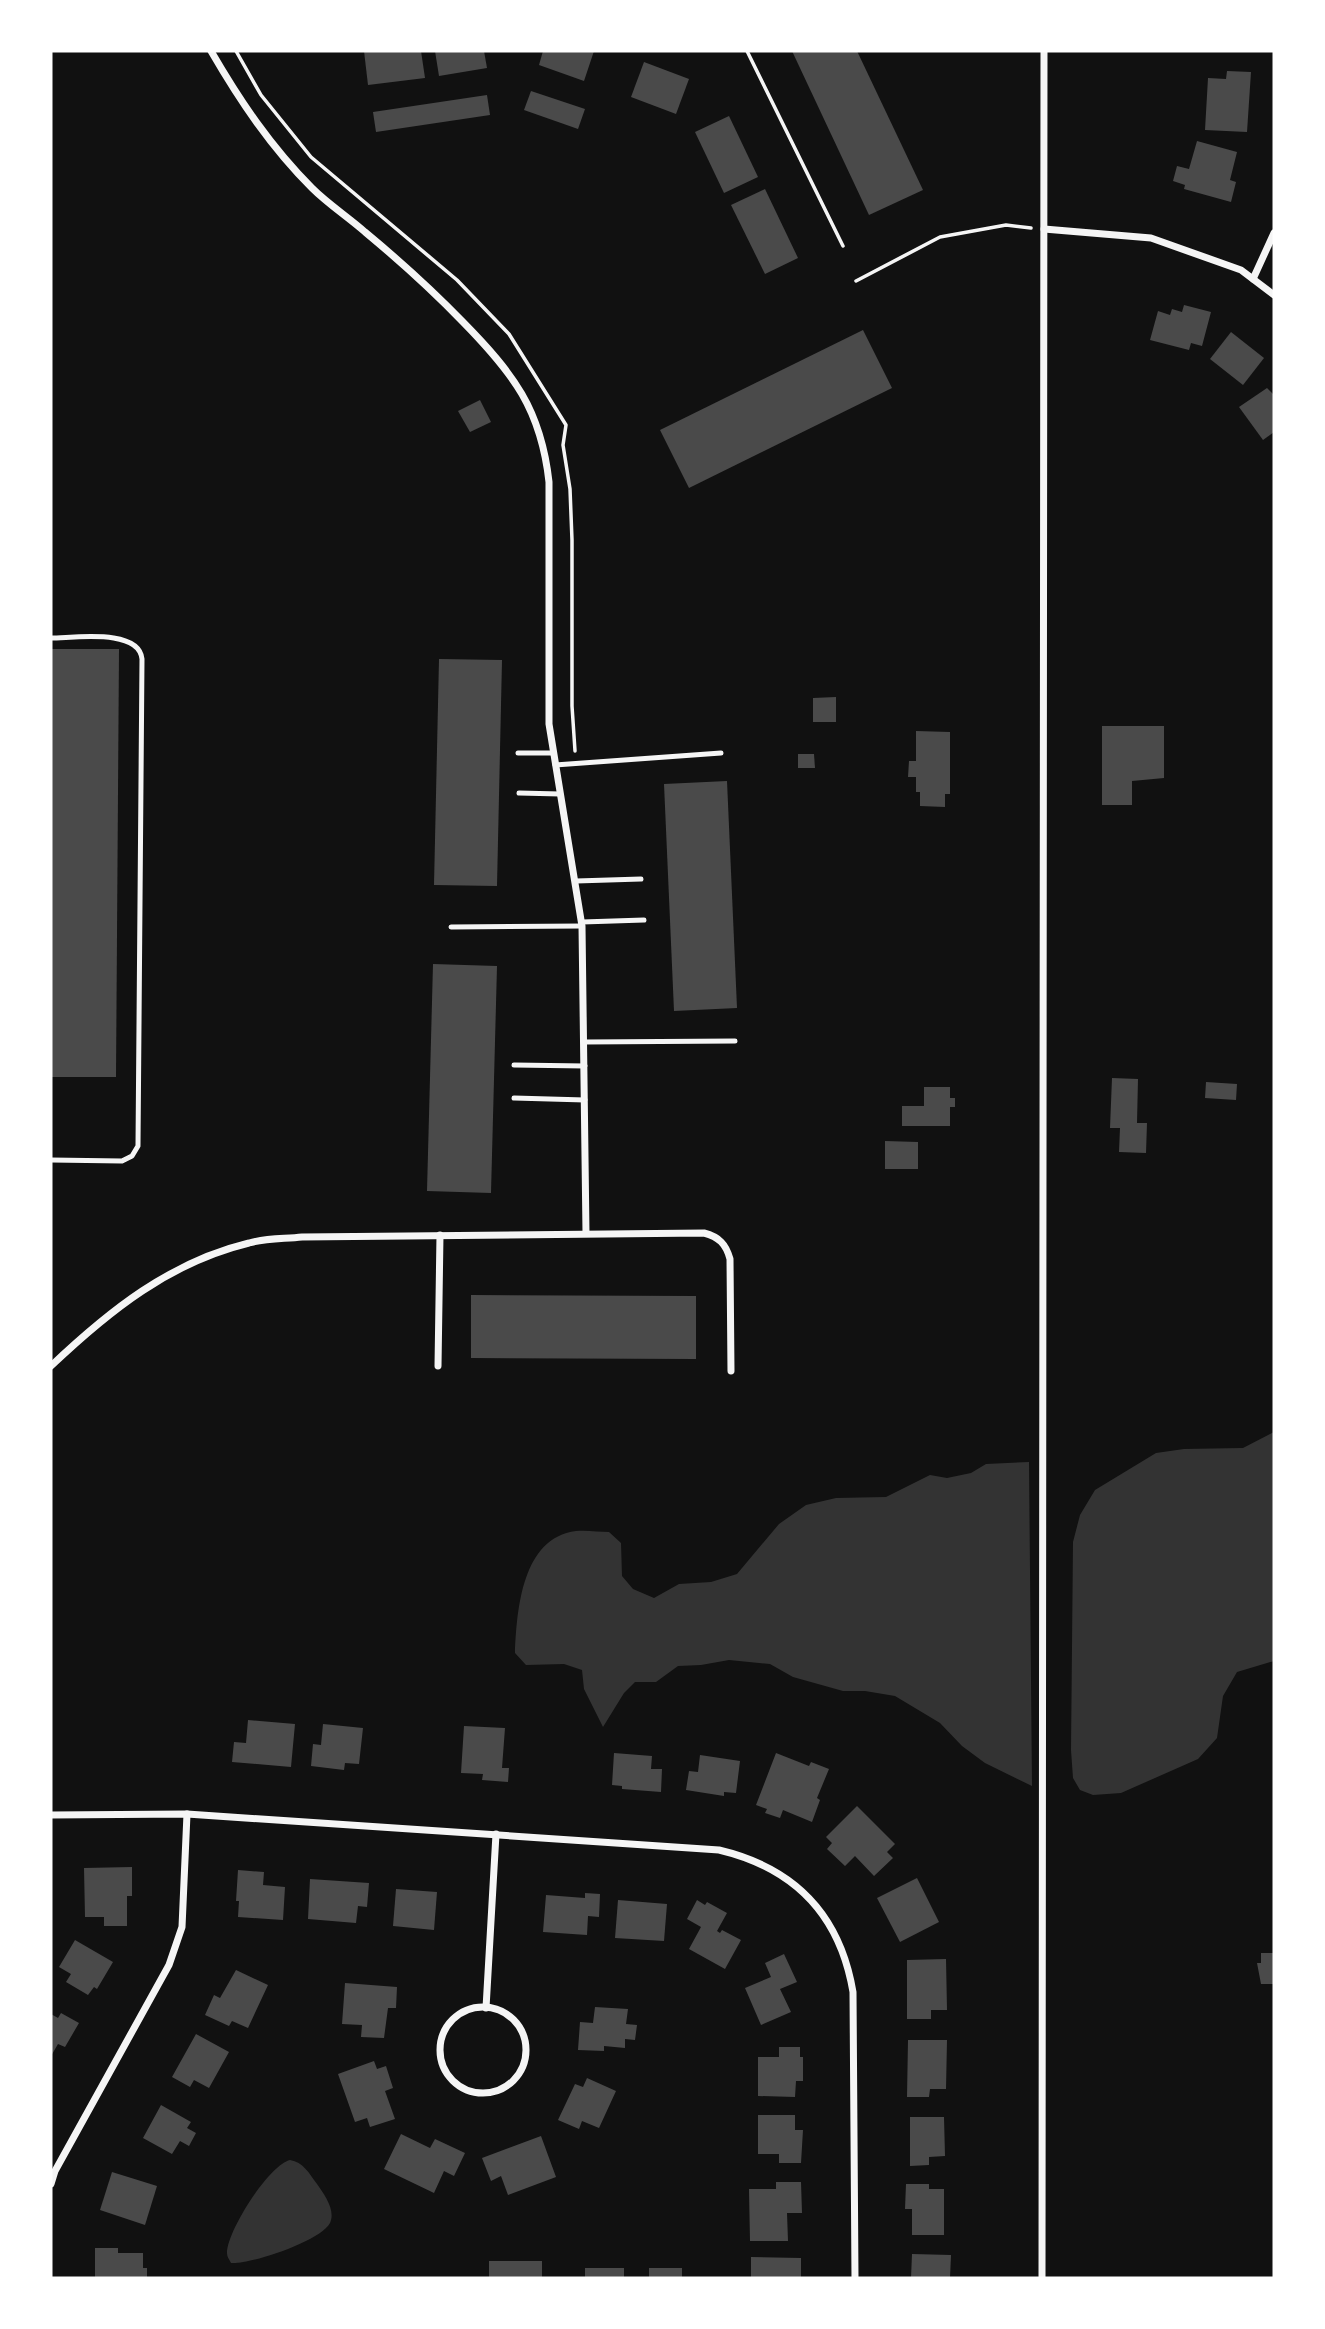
<svg xmlns="http://www.w3.org/2000/svg" width="1325" height="2329" font-family="'Noto Sans',sans-serif">
  <rect width="100%" height="100%" fill="#111"/>
  <!-- water -->
  <g fill="#333">
    <path d="M1274,1432v229l-37,11 -14,24 -6,42 -19,21 -77,34 -28,2 -13,-5 -7,-12 -2,-28 2,-208 7,-27 15,-25 61,-37 28,-4 59,-1z"/>
    <path d="M1029,1462l3,324 -47,-23 -23,-17 -22,-23 -45,-27 -30,-5h-22l-50,-14 -23,-13 -41,-4 -28,5 -23,1 -22,16h-21l-11,11 -21,34 -19,-38 -2,-19 -18,-6 -38,1 -11,-12c2,-44 7,-115 61,-122 11,-1 23,1 33,1l12,11 1,33 11,13 21,9 25,-14 32,-2 26,-8 42,-50 27,-19 30,-7 50,-1 44,-22 17,3 24,-5 15,-9z"/>
    <path d="M290,2160c13,2 19,13 27,24 7,10 19,26 13,39 -9,18 -81,42 -99,40 -2,-4 -4,-6 -4,-10 0,-22 42,-88 63,-93z"/>
  </g>
  <!-- building -->
  <g fill="#4a4a4a">
    <path d="M364,51h57l4,27 -57,7z"/>
    <path d="M435,51h49l3,17 -48,8z"/>
    <path d="M543,51h51l-10,30 -45,-16z"/>
    <path d="M792,51h65l66,139 -54,25z"/>
    <path d="M644,62l45,17 -13,35 -45,-17z"/>
    <path d="M1227,71l24,1 -4,60 -42,-2 3,-52 18,1z"/>
    <path d="M531,91l54,18 -7,20 -54,-19z"/>
    <path d="M487,95l3,20 -114,17 -3,-20z"/>
    <path d="M729,116l29,61 -34,16 -29,-61z"/>
    <path d="M1197,141l40,11 -7,28 6,2 -5,20 -47,-13 1,-4 -12,-4 4,-15 12,3z"/>
    <path d="M765,189l33,69 -33,16 -34,-69z"/>
    <path d="M1184,305l27,7 -9,34 -11,-3 -2,7 -39,-10 8,-29 12,4 2,-6 10,3z"/>
    <path d="M863,330l29,58 -203,100 -29,-58z"/>
    <path d="M1231,332l33,26 -21,27 -33,-26z"/>
    <path d="M1267,388l7,7v37l-11,8 -24,-33z"/>
    <path d="M480,400l11,22 -21,10 -12,-21z"/>
    <path d="M51,649h68l-3,428h-65z"/>
    <path d="M439,659l63,1 -5,226 -63,-1z"/>
    <path d="M836,697v25h-23v-24z"/>
    <path d="M1102,726h62v52l-32,3v24h-30z"/>
    <path d="M916,731l34,1v62h-5v13l-25,-1v-14h-4v-15h-8l1,-16h7z"/>
    <path d="M798,754h16l1,14h-17z"/>
    <path d="M727,781l10,227 -63,3 -10,-227z"/>
    <path d="M433,964l64,2 -6,227 -64,-2z"/>
    <path d="M1112,1078l26,1 -1,44h10l-1,30 -27,-1 1,-24h-10z"/>
    <path d="M1206,1082l31,2 -1,16 -31,-2z"/>
    <path d="M924,1087h26v11h5v9h-5v19h-48v-20h22z"/>
    <path d="M885,1141l33,1v27h-33z"/>
    <path d="M471,1295l225,1v63l-225,-1z"/>
    <path d="M248,1720l47,4 -4,43 -59,-5 2,-20 12,1z"/>
    <path d="M323,1724l40,4 -4,36 -14,-1 -1,7 -33,-4 2,-22 8,1z"/>
    <path d="M464,1726l41,2 -3,40h7l-1,14 -26,-2 1,-6 -22,-1z"/>
    <path d="M614,1753l38,3 -1,13h11l-1,23 -39,-3v-3l-10,-1z"/>
    <path d="M776,1753l33,13 2,-4 18,7 -12,29 3,2 -8,22 -29,-12 -3,8 -15,-5 2,-4 -11,-4z"/>
    <path d="M700,1755l40,6 -4,32 -12,-1v4l-38,-6 3,-19 9,1z"/>
    <path d="M857,1806l38,38 -8,8 6,6 -19,18 -19,-20 -10,10 -18,-17 5,-6 -6,-6z"/>
    <path d="M132,1867v29h-5v30h-23v-9h-19l-1,-49z"/>
    <path d="M238,1870l26,2 -1,13 22,2 -2,33 -45,-3 1,-16h-3z"/>
    <path d="M917,1878l22,44 -39,20 -23,-44z"/>
    <path d="M310,1879l59,4 -2,24 -9,-1 -2,17 -48,-4z"/>
    <path d="M396,1889l41,3 -3,38 -41,-4z"/>
    <path d="M585,1893l15,1 -1,23 -11,-1 -1,19 -44,-3 3,-37 39,3z"/>
    <path d="M618,1900l49,4 -3,37 -49,-3z"/>
    <path d="M697,1900l8,5 2,-3 20,11 -10,18 3,2 2,-3 19,10 -16,29 -36,-20 12,-22 -14,-8z"/>
    <path d="M75,1940l38,22 -16,27 -3,-2 -6,8 -22,-13 5,-8 -12,-7z"/>
    <path d="M1261,1953h13v31h-13l-4,-21h4z"/>
    <path d="M784,1954l13,28 -17,7 11,23 -30,13 -16,-37 26,-11 -6,-14z"/>
    <path d="M946,1959l1,51h-16v9h-24v-59z"/>
    <path d="M236,1970l32,15 -20,43 -16,-7 -3,5 -24,-11 9,-20 6,3z"/>
    <path d="M345,1983l52,4 -1,21h-8l-4,30 -23,-1 1,-12 -20,-1z"/>
    <path d="M595,2007l33,2 -2,15 11,1 -2,15 -10,-1v9l-21,-2v5l-26,-1 2,-28 13,1z"/>
    <path d="M61,2013l18,10 -14,24 -7,-3 -7,12v-42l7,4z"/>
    <path d="M196,2034l33,18 -20,36 -15,-8 -4,7 -18,-10z"/>
    <path d="M908,2040h39l-1,49h-16l-1,8h-22z"/>
    <path d="M779,2047h21v10h3v24h-7l-1,16 -37,-1v-39h21z"/>
    <path d="M374,2061l3,8 9,-3 7,22 -8,3 10,28 -25,8 -3,-9 -12,4 -17,-48z"/>
    <path d="M587,2078l29,13 -17,37 -17,-7 -3,8 -21,-9 17,-36 8,3z"/>
    <path d="M161,2105l30,17 -4,6 9,5 -7,13 -9,-5 -8,13 -29,-16z"/>
    <path d="M758,2115h37v15h8l-2,33h-22v-9h-21z"/>
    <path d="M910,2117h34l1,39 -16,1v8l-19,1z"/>
    <path d="M401,2134l29,14 5,-9 30,14 -11,23 -10,-5 -10,22 -50,-24z"/>
    <path d="M541,2136l15,41 -48,18 -7,-19 -10,5 -9,-23z"/>
    <path d="M112,2172l45,14 -12,39 -45,-15z"/>
    <path d="M776,2182h25l1,31h-15l1,28h-38l-1,-52h27z"/>
    <path d="M906,2184h23v5h15v46h-32v-26h-7z"/>
    <path d="M95,2248h23v5h25v15h4v10h-52z"/>
    <path d="M912,2254l39,1 -1,23h-39z"/>
    <path d="M751,2257l50,1v20h-50z"/>
    <rect x="489" y="2261" width="53" height="17"/>
    <rect x="585" y="2268" width="39" height="10"/>
    <rect x="649" y="2268" width="33" height="10"/>
  </g>
  <g fill="none" stroke-linecap="round" stroke-linejoin="round">
    <!-- path -->
    <g stroke="#f5f5f5" stroke-width="3.5">
      <path d="M236,51l25,44 50,62 146,123 52,54 57,91 -3,20 7,44 2,51v166l3,45"/>
      <path d="M747,51l96,195"/>
      <path d="M856,281l84,-44 66,-12 25,3"/>
    </g>
    <!-- service -->
    <g stroke="#f5f5f5" stroke-width="5">
      <path d="M51,638c23,0 88,-10 91,21l-4,487 -6,10 -10,5 -71,-1"/>
      <path d="M518,753h34"/>
      <path d="M555,765l166,-12"/>
      <path d="M519,793l41,1"/>
      <path d="M576,881l65,-2"/>
      <path d="M582,922l62,-2"/>
      <path d="M451,927l131,-1"/>
      <path d="M585,1042l150,-1"/>
      <path d="M514,1065l71,1"/>
      <path d="M514,1098l71,2"/>
    </g>
    <!-- minor -->
    <g stroke="#f5f5f5" stroke-width="7">
      <path d="M211,51c29,50 60,96 101,137 16,16 36,29 53,44 35,29 67,58 98,90 50,51 78,87 86,160v242l33,202 4,307"/>
      <path d="M1044,229l107,9 90,32 33,25"/>
      <path d="M1253,279l21,-46"/>
      <path d="M51,1366c58,-55 119,-104 198,-123 17,-5 36,-4 53,-6l402,-4c15,4 22,11 26,26l1,112"/>
      <path d="M438,1366l2,-131"/>
      <path d="M51,1815l136,-1 532,36c76,18 121,65 134,142l2,286"/>
      <circle cx="483" cy="2050" r="43"/>
      <path d="M486,2008l10,-174"/>
      <path d="M51,2184l4,-13 114,-206 13,-38 5,-113"/>
      <path d="M1042,2278l2,-2227"/>
    </g>
  </g>
  <!-- border -->
  <rect width="1325" height="2329" fill="none" stroke="#ffffff" stroke-width="105"/>
</svg>
